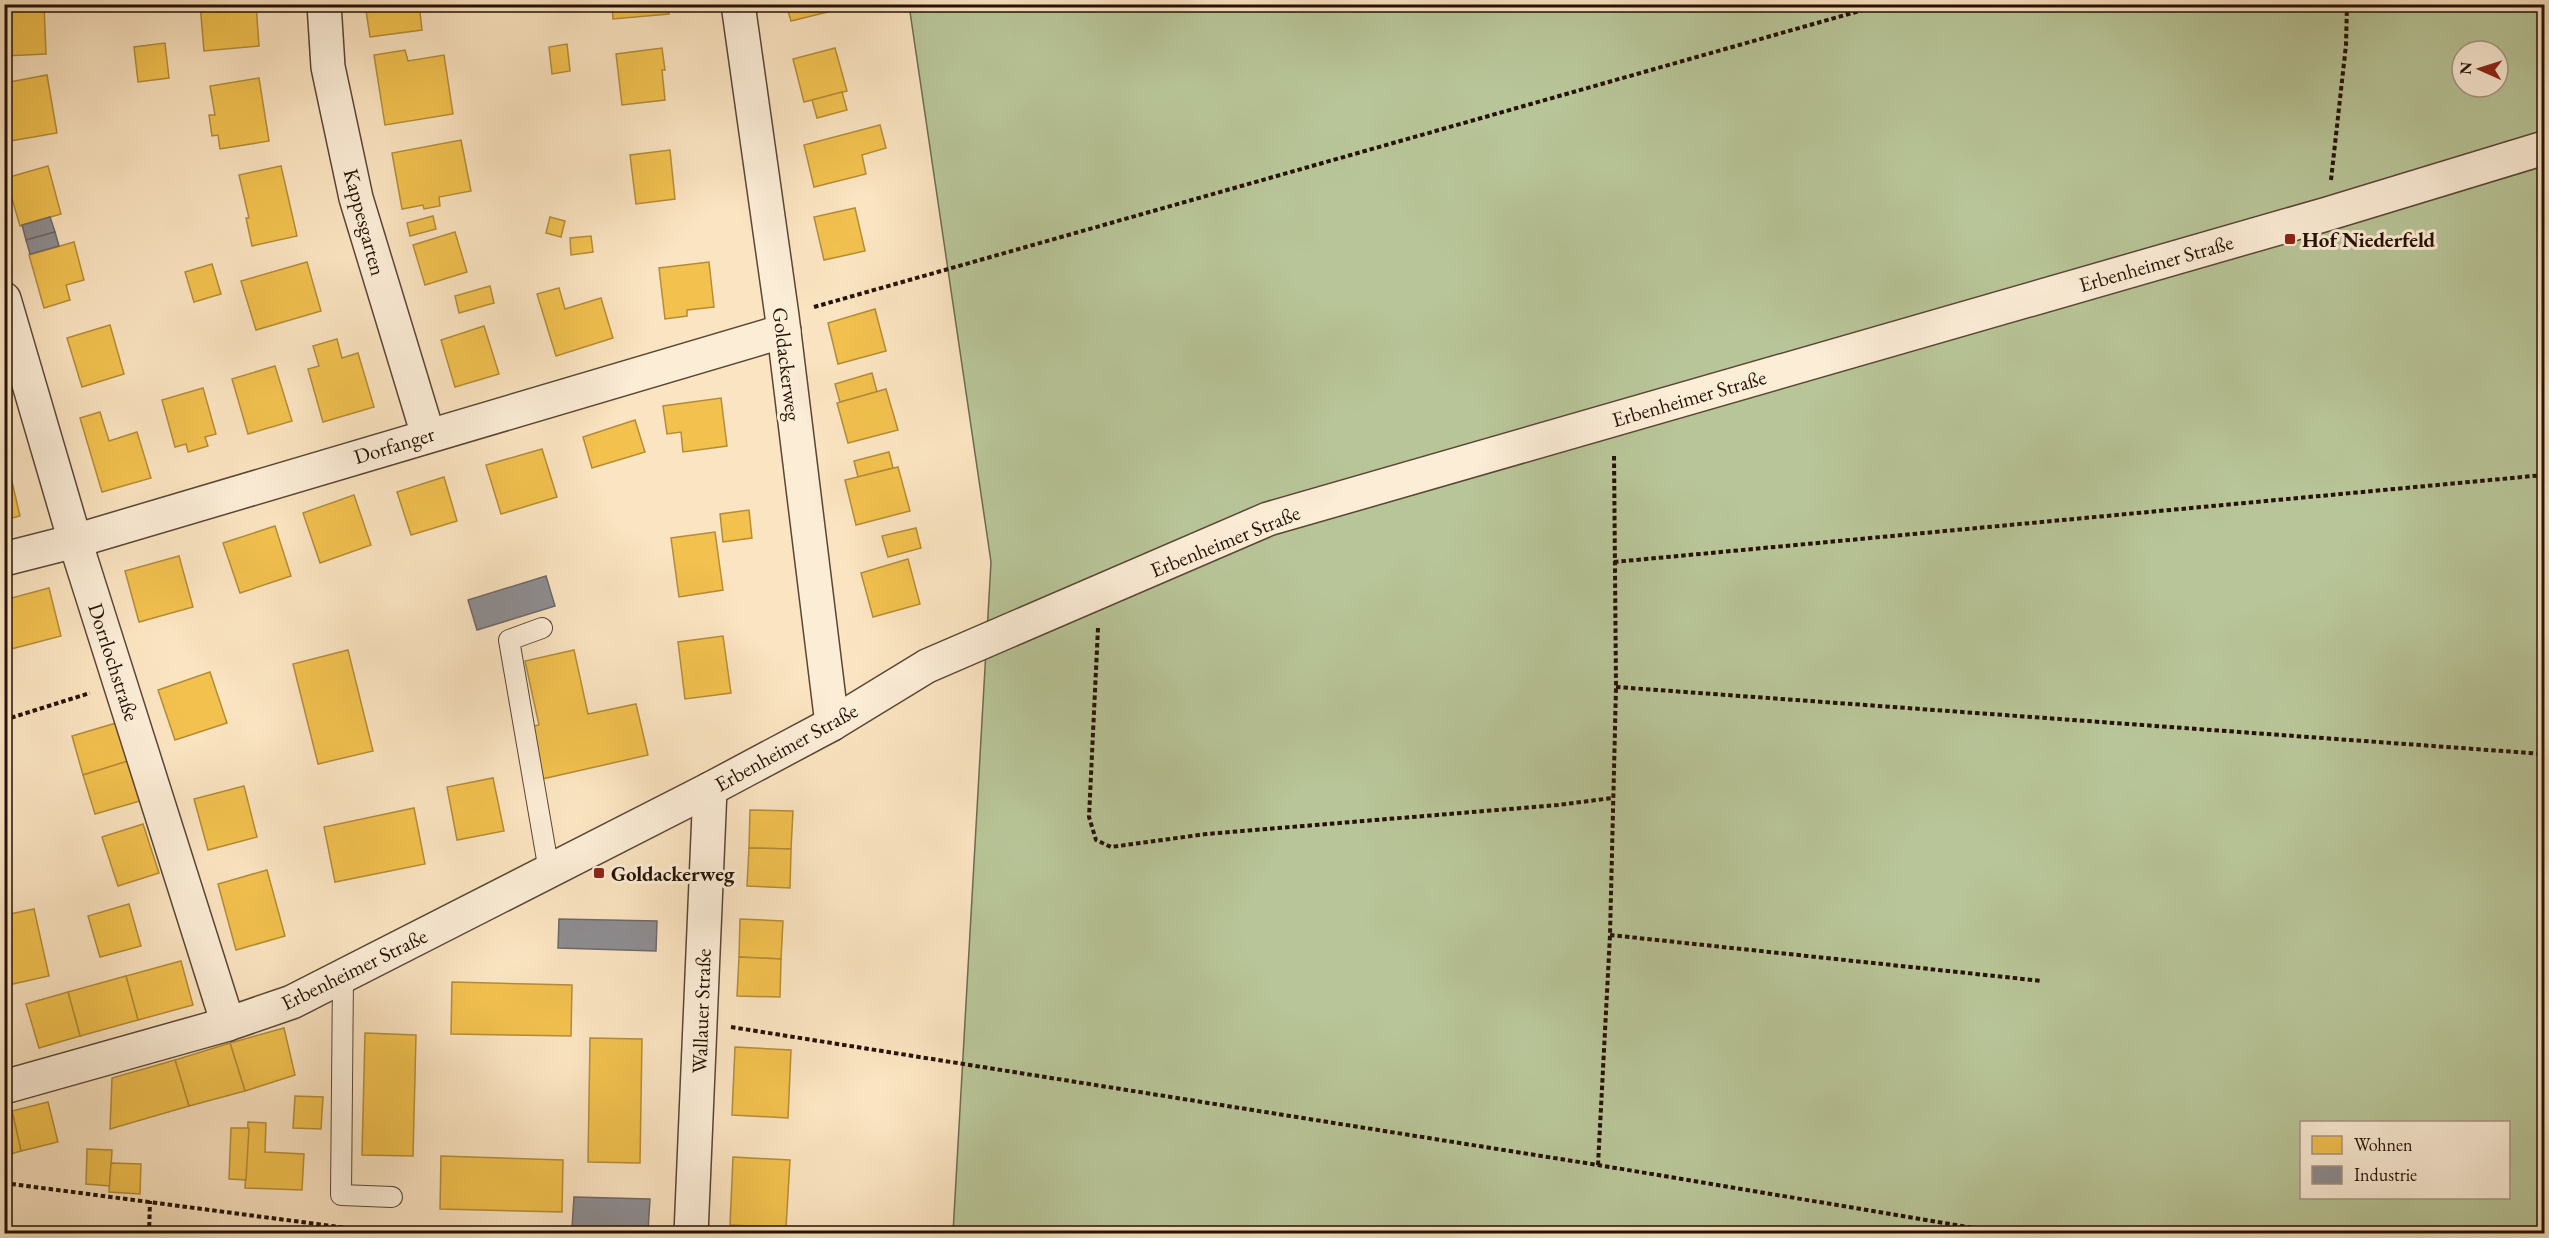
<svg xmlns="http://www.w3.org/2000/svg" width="2549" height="1238" font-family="'EB Garamond',serif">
  <rect width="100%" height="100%" fill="#fbe4c1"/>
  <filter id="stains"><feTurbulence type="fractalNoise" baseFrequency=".00333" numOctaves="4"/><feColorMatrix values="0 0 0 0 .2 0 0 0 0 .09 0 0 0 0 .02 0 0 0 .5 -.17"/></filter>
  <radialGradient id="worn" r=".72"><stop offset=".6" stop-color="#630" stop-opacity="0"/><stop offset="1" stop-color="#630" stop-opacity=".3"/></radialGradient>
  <!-- green -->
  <path fill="#b8c598" stroke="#6e6b4e" stroke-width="1.5" fill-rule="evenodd" d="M909,5h1635v1228h-1591l38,-671zM2462,51h36v36h-36zM2302,1122h206v76h-206z"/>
  <!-- homes -->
  <g fill="#f2c14e" stroke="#b48c38" stroke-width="1.5">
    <path d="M4,4h40l2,50 -42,2z"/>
    <path d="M200,4h56l3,42 -55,5z"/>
    <path d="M365,4h54l3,26 -52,7z"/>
    <path d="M612,4h56l1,10 -56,5z"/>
    <path d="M786,4h49l1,6 -45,11z"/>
    <path d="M165,43l4,35 -31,4 -4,-35z"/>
    <path d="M567,44l3,27 -18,3 -3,-27z"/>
    <path d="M662,48l3,22h-3l3,30 -43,5 -6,-51z"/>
    <path d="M835,48l12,43 -43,11 -11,-43z"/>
    <path d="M405,50l3,11 36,-6 9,59 -68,11 -11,-70z"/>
    <path d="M47,75l10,58 -53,9v-59z"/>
    <path d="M259,78l10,63 -49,8 -2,-14 -6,1 -3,-21h6l-5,-29z"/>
    <path d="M842,92l5,18 -30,8 -5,-18z"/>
    <path d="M880,125l6,23 -24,7 4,19 -52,13 -10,-42z"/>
    <path d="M461,140l10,51 -32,6 1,9 -16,3 -1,-4 -21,4 -10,-56z"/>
    <path d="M670,150l5,49 -39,5 -6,-49z"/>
    <path d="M48,166l13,48 -41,12 -14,-48z"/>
    <path d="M281,166l16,70 -45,10 -6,-28h3l-10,-43z"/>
    <path d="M855,208l10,43 -41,9 -10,-43z"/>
    <path d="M433,216l3,13 -26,7 -3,-13z"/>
    <path d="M550,217l15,4 -4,16 -15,-4z"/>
    <path d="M455,232l12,40 -42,13 -12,-40z"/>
    <path d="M591,236l2,16 -22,3 -1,-17z"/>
    <path d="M74,242l10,38 -18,5 4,15 -26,8 -15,-53z"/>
    <path d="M307,262l14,49 -65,19 -15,-49z"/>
    <path d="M709,262l5,45 -27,3v6l-22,3 -6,-51z"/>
    <path d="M212,264l9,30 -27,8 -9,-30z"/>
    <path d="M490,286l4,17 -35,10 -4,-17z"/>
    <path d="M559,288l6,21 36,-11 12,40 -57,18 -19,-62z"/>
    <path d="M875,309l11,42 -48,13 -10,-41z"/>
    <path d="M110,325l14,49 -42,13 -15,-49z"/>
    <path d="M484,326l15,48 -44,13 -14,-47z"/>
    <path d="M337,339l5,19 16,-5 16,54 -51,15 -15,-53 11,-3 -6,-20z"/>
    <path d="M275,366l17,55 -44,13 -16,-55z"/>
    <path d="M872,373l5,19 -37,10 -5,-18z"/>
    <path d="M203,388l13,46 -11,3 3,9 -20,6 -2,-8 -11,3 -13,-47z"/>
    <path d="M886,389l12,41 -50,13 -11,-40z"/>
    <path d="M721,398l6,48 -44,6 -2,-20 -14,2 -4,-28z"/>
    <path d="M100,412l9,29 28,-9 14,46 -49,14 -22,-74z"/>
    <path d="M635,420l10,32 -53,16 -9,-31z"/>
    <path d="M542,449l15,48 -56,17 -15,-49z"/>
    <path d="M889,452l4,16 -35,9 -4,-16z"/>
    <path d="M898,467l12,44 -54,14 -11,-45z"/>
    <path d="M9,469l11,47 -16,4v-49z"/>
    <path d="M444,477l13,44 -46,14 -14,-43z"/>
    <path d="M354,495l17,50 -51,18 -17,-50z"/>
    <path d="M749,510l3,28 -29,4 -3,-28z"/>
    <path d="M275,526l16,50 -51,17 -17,-50z"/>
    <path d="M916,528l5,20 -33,9 -6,-21z"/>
    <path d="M715,532l8,58 -44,7 -8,-59z"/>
    <path d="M179,556l14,51 -54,15 -14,-51z"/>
    <path d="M908,559l12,45 -47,13 -12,-44z"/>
    <path d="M49,588l12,48 -50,13 -7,-25v-24z"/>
    <path d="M723,636l8,57 -46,6 -7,-57z"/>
    <path d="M348,650l25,101 -55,13 -25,-100z"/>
    <path d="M574,650l14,64 48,-10 12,51 -106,24 -12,-52 9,-2 -14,-64z"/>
    <path d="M210,672l17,51 -52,17 -17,-50z"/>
    <path d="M116,723l12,38 -45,14 -11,-39z"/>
    <path d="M128,761l12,40 -45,13 -12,-39z"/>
    <path d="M493,778l11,53 -47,9 -10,-53z"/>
    <path d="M244,786l13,51 -49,13 -14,-51z"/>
    <path d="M414,808l11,56 -90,18 -11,-55z"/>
    <path d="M750,810l43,1 -2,38 -42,-1z"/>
    <path d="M143,824l16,49 -41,13 -16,-49z"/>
    <path d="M749,848l42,1 -1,39 -43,-2z"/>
    <path d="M267,870l18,66 -49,14 -18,-66z"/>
    <path d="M129,904l12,42 -41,11 -12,-41z"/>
    <path d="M34,909l15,67 -41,9 -4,-14v-35l5,-1 -4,-20z"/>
    <path d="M740,919l43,2 -2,38 -42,-2z"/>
    <path d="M739,957l42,2 -1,38 -43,-1z"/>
    <path d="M181,961l12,44 -55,15 -12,-44z"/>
    <path d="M126,976l12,44 -58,16 -12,-44z"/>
    <path d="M452,982l120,3 -1,51 -120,-2z"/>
    <path d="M68,992l12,44 -41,12 -13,-44z"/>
    <path d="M284,1028l11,47 -50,16 -15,-48z"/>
    <path d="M365,1033l51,2 -3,121 -51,-1z"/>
    <path d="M590,1038l52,1 -2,124 -52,-1z"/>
    <path d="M230,1043l15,48 -56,15 -14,-46z"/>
    <path d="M735,1047l56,3 -3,68 -56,-3z"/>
    <path d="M175,1060l14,46 -79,23 2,-51z"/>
    <path d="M295,1096l28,1 -2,32 -28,-1z"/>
    <path d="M48,1102l10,40 -37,9 -9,-40z"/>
    <path d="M12,1111l9,40 -17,5v-43z"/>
    <path d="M248,1122l18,1 -1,29 39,2 -2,36 -57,-2z"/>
    <path d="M231,1128h18l-3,52 -17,-1z"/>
    <path d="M87,1149l25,1 -2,36 -24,-2z"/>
    <path d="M441,1156l122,4 -1,52 -122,-3z"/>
    <path d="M733,1157l57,3 -4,68 -56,-3z"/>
    <path d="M111,1163l30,1 -1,30 -31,-2z"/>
    <path d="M8,1227l54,2v5h-54z"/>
  </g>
  <!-- industry -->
  <g fill="#8d8d92" stroke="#6e6868" stroke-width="1.5">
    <path d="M50,217l5,15 -29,8 -4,-15z"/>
    <path d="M55,232l4,14 -29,8 -4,-14z"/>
    <path d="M546,576l9,30 -78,24 -9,-30z"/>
    <path d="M559,919l98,2 -1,30 -98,-3z"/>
    <path d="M574,1197l76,2 -2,32 -76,-3z"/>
  </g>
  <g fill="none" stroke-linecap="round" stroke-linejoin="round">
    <defs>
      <g id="service">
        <path d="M542,628l-33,12 40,231"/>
        <path d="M343,976l-2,219 51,2"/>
      </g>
      <g id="minor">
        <path d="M324,4l4,63 28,131 72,237"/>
        <path d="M738,4l44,312 50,408"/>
        <path d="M4,299l71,242 153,483"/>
        <path d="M4,559l71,-18 709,-210"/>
        <path d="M691,1234l19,-445"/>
      </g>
      <path id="tertiary" d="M4,1087l224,-63 64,-22 418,-213 122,-65 95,-58 341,-147 1059,-305 217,-66"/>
    </defs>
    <!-- service casing -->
    <use href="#service" stroke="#5a4634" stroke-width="22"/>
    <!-- minor casing -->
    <use href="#minor" stroke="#5a4634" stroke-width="36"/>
    <!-- tertiary casing -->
    <use href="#tertiary" stroke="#5a4634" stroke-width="36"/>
    <!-- path -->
    <g stroke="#251105" stroke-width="4" stroke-dasharray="4.5 3" stroke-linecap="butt">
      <path d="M2331,180l15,-135 1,-41"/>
      <path d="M814,307l1070,-303"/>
      <path d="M1614,562l930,-87"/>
      <path d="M1098,628l-9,189 7,23 15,7 95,-13 352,-29 54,-7"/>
      <path d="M1616,687l928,67"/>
      <path d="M4,720l86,-27"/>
      <path d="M1610,935l432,46"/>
      <path d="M731,1027l867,138 412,69"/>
      <path d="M1598,1165l12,-230 6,-248 -2,-234"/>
      <path d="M4,1183l389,51"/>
      <path d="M149,1234l1,-33"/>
      <path d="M349,1234v-7"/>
    </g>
    <!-- service -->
    <use href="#service" stroke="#fcedd7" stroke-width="20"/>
    <!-- minor -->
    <use href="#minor" stroke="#fcedd7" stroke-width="33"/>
    <!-- tertiary -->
    <use href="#tertiary" stroke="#fcedd7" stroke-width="33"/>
  </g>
  <!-- markers -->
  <g fill="#8f2418" stroke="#fcedd7" stroke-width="2">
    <rect x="2284" y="233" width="12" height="12" rx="3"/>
    <rect x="593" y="867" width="12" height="12" rx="3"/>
  </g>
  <g text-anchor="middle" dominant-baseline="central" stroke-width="6" stroke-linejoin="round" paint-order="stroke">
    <!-- street labels -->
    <g font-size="21" fill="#251105" stroke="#fcedd7">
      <text transform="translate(365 222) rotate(75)">Kappesgarten</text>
      <text transform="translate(2156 263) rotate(-16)">Erbenheimer Straße</text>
      <text transform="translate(787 364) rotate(83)">Goldackerweg</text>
      <text transform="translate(1689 398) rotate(-16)">Erbenheimer Straße</text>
      <text transform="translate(394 445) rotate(-17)">Dorfanger</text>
      <text transform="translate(1225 541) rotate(-22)">Erbenheimer Straße</text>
      <text transform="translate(114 662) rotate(72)">Dorrlochstraße</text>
      <text transform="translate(786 747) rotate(-29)">Erbenheimer Straße</text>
      <text transform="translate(354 969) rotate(-26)">Erbenheimer Straße</text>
      <text transform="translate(701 1011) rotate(-88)">Wallauer Straße</text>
    </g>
    <!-- poi labels -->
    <g font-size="21" font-weight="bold" fill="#251105" stroke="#fcedd7" text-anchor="start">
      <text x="2302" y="239">Hof Niederfeld</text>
      <text x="611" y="873">Goldackerweg</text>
    </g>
  </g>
  <!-- margin -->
  <rect width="2549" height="1238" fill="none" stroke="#fbe4c1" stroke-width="24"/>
  <rect x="6" y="6" width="2537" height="1226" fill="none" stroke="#251105" stroke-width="3"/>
  <rect x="12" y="12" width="2525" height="1214" fill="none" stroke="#251105" stroke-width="1.5"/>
  <!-- legend -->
  <rect x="2300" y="1121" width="210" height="78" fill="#fcedd7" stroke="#a69583" stroke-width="1.5"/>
  <rect x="2312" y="1136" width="30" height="18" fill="#f2c14e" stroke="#a69583" stroke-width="1.5"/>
  <text x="2354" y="1151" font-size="18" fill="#251105">Wohnen</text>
  <rect x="2312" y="1166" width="30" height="18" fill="#8d8d92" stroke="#a69583" stroke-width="1.5"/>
  <text x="2354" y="1181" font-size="18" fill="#251105">Industrie</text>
  <!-- north arrow -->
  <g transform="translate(2480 69) rotate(273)"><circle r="28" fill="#fcedd7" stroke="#a69583" stroke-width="1.5"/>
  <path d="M0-4.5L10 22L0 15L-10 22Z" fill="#8f2418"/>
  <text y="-9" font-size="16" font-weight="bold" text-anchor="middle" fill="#251105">N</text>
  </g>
  <rect width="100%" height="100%" filter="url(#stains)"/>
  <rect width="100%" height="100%" fill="url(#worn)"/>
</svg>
